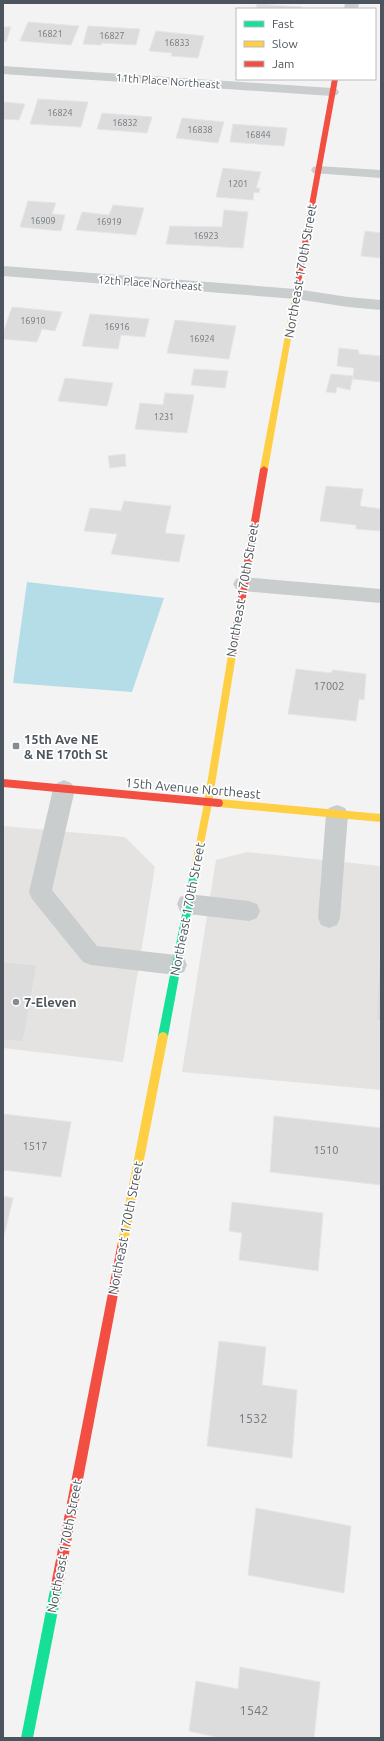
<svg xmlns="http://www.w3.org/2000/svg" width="384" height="1741" font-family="Ubuntu,sans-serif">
  <rect width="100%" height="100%" fill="#f3f3f3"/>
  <!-- commercial -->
  <g fill="#e4e3e1">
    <path d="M3,826l122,11 30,30 -32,195 -120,-14z"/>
    <path d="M247,852l134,14v224l-199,-18 34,-212z"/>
  </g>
  <!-- water -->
  <path fill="#b4dde7" d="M27,582l137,16 -32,94 -119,-9z"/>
  <!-- building -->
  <g fill="#dcdcdd" stroke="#e5e5e5">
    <path d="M257,4l45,3v2h-46z"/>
    <path d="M28,22l51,4 -8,19 -51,-4z"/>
    <path d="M88,26l52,3 -4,16 -34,-2 -1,2 -18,-1z"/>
    <path d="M3,27h8l-5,15 -3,-1z"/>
    <path d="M156,31l48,5 -6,22 -27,-2 1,-3 -23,-2z"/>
    <path d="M38,99l50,3 -7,25 -51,-3z"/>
    <path d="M3,102l22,2 -6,16 -16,-1z"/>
    <path d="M102,113l50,4 -5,16 -50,-4z"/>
    <path d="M182,118l42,4 -6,21 -42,-5z"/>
    <path d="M233,124l54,4 -3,18 -54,-4z"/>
    <path d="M223,168l38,4 -5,16h4l-1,5 -5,-1 -1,8 -37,-3z"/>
    <path d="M28,201l28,2 -4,11 13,1 -4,16 -41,-4z"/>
    <path d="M113,205l31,3 -8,27 -60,-5 6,-18 27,3z"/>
    <path d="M224,210l24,2 -5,36 -77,-4 4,-18 52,1z"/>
    <path d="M365,231l16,2v25l-20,-2z"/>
    <path d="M12,307l50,5 -7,19 -13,-2 -5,13 -34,-3v-6z"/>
    <path d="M90,314l59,5 -4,18 -24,-2 -3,14 -36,-3z"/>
    <path d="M175,320l61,6 -7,33 -62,-6z"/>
    <path d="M339,348l19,2 1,4 22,2v26l-28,-3 1,-11 -17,-2z"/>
    <path d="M194,369l34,2 -3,17 -34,-3z"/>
    <path d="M331,374l22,2 -3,14 -13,-3 -1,6 -10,-1z"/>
    <path d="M65,378l48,5 -6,23 -49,-5z"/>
    <path d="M165,393l29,2 -7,38 -52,-4 5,-26 23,2z"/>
    <path d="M125,454l1,12 -16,2 -2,-12z"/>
    <path d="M326,486l37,3 -3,17 21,3v22l-25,-2v-4l-36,-4z"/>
    <path d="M124,501l47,5 -6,27 20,2 -6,27 -68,-8 6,-20 -33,-3 6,-23 31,3z"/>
    <path d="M296,669l35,4 2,-3 33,4 -2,26 -5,-1 -3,22 -68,-7z"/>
    <path d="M381,930v91l-5,-1z"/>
    <path d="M3,962l34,3 -14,77 -20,-2z"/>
    <path d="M3,1114l68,8 -10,55 -58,-7z"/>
    <path d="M274,1116l107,12v57l-111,-13z"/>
    <path d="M3,1196l10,2 -10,42z"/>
    <path d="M232,1202l91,11 -5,58 -79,-11 3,-27 -13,-2z"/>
    <path d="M219,1341l47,6 -4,38 35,5 -5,68 -85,-12z"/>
    <path d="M256,1508l95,18 -7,67 -96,-18z"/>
    <path d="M240,1667l80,15 -6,56h-94l-31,-7 7,-50 42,8z"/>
  </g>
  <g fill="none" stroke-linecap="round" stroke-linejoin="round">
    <!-- lane -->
    <g fill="#cacdce" fill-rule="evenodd">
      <path d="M64,780l7,3 4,6 -23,101 45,56 79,9 8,3 3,7 -3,7 -8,3 -85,-10 -8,-3 -51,-63 -3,-7 24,-103 4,-6z"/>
      <path d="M337,805l8,3 3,6 -8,104 -3,7 -8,3 -8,-3 -3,-7 8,-104 3,-6z"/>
      <path d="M188,894l61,7 8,3 3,7 -3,7 -8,3 -61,-7 -8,-3 -3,-7 3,-7z"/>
    </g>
    <!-- street -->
    <g fill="#cacdce" fill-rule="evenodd">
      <path d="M345,3h14l-1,6h-14z"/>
      <path d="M3,66l329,22 5,1 2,3 -2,3 -5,1 -329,-22z"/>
      <path d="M318,166l63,4v8l-68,-5 -2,-3 2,-3z"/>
      <path d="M3,266l293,23 52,8 33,3v10l-33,-3 -52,-8 -293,-23z"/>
      <path d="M243,577l138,12v14l-138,-12 -7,-2 -3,-5 3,-5z"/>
    </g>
    <!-- fast -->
    <g fill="#16e098" fill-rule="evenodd">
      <path d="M195,865l3,1 1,3 -31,167 -2,3 -3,1 -3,-1 -2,-3 33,-167 1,-3z"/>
      <path d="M57,1579l4,2 2,4 -30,153h-12l30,-153 2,-4z"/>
    </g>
    <!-- slow -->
    <g fill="#ffcf43" fill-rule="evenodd">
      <path d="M296,291l3,2 -31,176 -4,3 -4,-3 33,-176z"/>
      <path d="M232,652l4,3 -24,148 -13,66 -1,3 -3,1 -3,-1 -1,-3 13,-66 24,-148z"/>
      <path d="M219,799l162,15v8l-162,-15 -3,-1 -1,-3 1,-3z"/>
      <path d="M163,1032l3,1 2,3 -41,211 -1,4 -4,1 -4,-1 -1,-4 41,-211 2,-3z"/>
    </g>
    <!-- jam -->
    <g fill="#f24e42" fill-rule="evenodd">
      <path d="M332,79h6l-39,214 -3,2 -3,-2z"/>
      <path d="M264,466l4,3 -32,186 -4,3 -4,-3 32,-186z"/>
      <path d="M3,779l216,20 3,1 1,3 -1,3 -3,1 -216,-20z"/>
      <path d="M122,1242l4,1 1,4 -64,338 -2,4 -4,2 -4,-2 -2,-4 66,-338 1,-4z"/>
    </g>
  </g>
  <!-- markers -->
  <g fill="#868c92" stroke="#fff" stroke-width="1.5">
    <rect x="12" y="742" width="8" height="8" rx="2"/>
    <circle cx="16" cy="1002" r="4"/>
  </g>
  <g text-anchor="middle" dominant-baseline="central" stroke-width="3.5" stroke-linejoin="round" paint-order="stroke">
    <!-- far-number labels -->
    <g font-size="9" fill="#71787e">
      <text x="50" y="34">16821</text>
      <text x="112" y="36">16827</text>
      <text x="177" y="43">16833</text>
      <text x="60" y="113">16824</text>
      <text x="125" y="123">16832</text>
      <text x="200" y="130">16838</text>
      <text x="258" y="135">16844</text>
      <text x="238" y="184">1201</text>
      <text x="43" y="221">16909</text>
      <text x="109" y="222">16919</text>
      <text x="206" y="236">16923</text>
      <text x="33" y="321">16910</text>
      <text x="117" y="327">16916</text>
      <text x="202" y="339">16924</text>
      <text x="164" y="417">1231</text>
    </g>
    <!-- far-street labels -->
    <g font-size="11" fill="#4c555d" stroke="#fff">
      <text transform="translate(168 81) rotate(4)">11th Place Northeast</text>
      <text transform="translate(150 283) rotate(4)">12th Place Northeast</text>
    </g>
    <!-- number labels -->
    <g font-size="11" fill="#71787e">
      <text x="329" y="686">17002</text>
      <text x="35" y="1146">1517</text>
      <text x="326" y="1150">1510</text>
    </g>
    <!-- street labels -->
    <g font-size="13" fill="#4c555d" stroke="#fff">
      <text transform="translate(300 271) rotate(-80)">Northeast 170th Street</text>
      <text transform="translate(242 590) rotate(-80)">Northeast 170th Street</text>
      <text transform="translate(193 788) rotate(5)">15th Avenue Northeast</text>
      <text transform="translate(187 909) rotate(-79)">Northeast 170th Street</text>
      <text transform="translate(125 1228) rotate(-79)">Northeast 170th Street</text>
      <text transform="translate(64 1546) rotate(-79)">Northeast 170th Street</text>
    </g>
    <!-- poi labels -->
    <g font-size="13" font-weight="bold" fill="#4c555d" stroke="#fff" text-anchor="start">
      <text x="24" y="739">15th Ave NE<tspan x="24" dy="15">&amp; NE 170th St</tspan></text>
      <text x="24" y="1002">7-Eleven</text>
    </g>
    <!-- near-number labels -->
    <g font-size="13" fill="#71787e">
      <text x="253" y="1418">1532</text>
      <text x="254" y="1710">1542</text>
    </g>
  </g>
  <!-- border -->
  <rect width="384" height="1741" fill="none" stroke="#4c555d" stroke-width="8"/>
  <!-- legend -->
  <rect x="236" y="8" width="140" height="72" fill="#ffffff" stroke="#b7bbbe"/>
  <rect x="244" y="21" width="20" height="6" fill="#16e098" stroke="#b7bbbe"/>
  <text x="272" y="28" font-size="12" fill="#4c555d">Fast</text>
  <rect x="244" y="41" width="20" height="6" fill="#ffcf43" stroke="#b7bbbe"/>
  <text x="272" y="48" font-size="12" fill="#4c555d">Slow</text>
  <rect x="244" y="61" width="20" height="6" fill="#f24e42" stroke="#b7bbbe"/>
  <text x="272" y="68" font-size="12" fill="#4c555d">Jam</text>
</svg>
